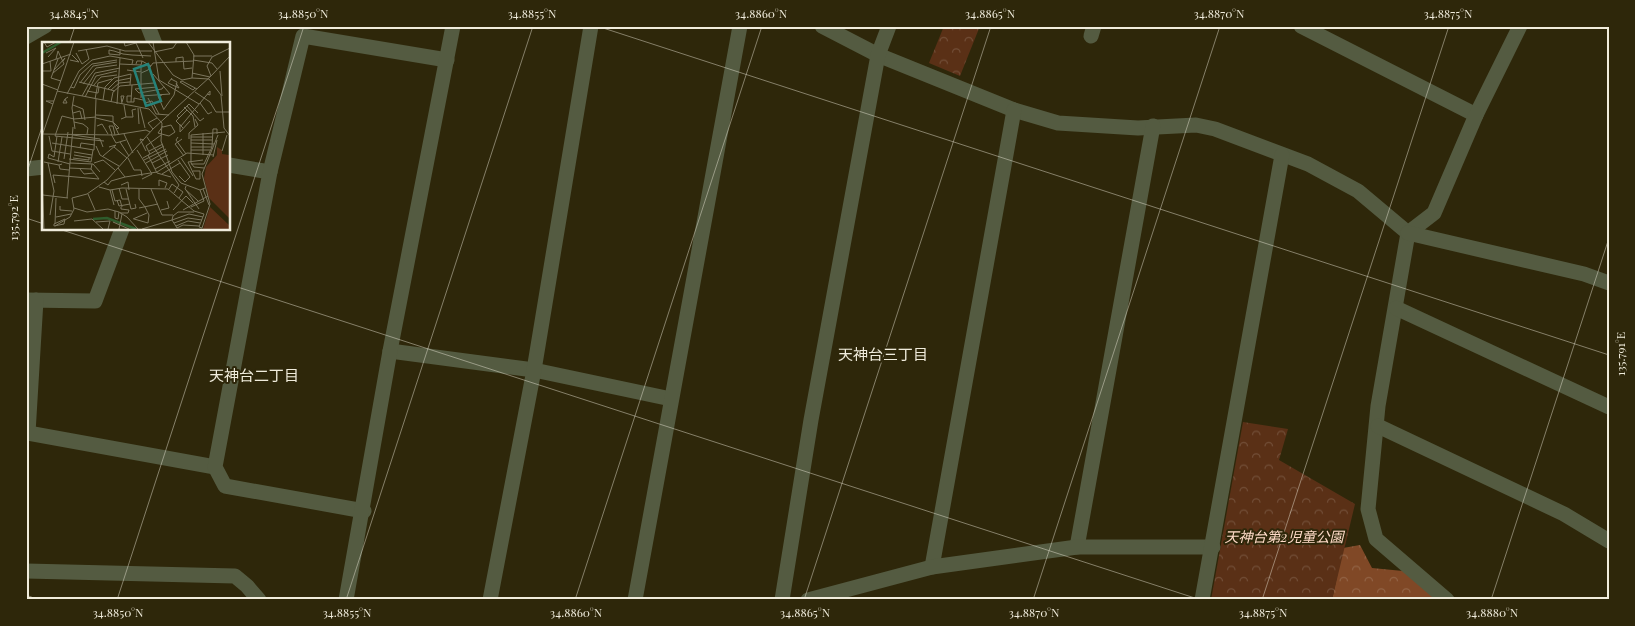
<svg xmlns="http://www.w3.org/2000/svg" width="1635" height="626" font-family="'Playfair Display','Noto Sans JP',serif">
  <defs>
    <pattern id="forest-crowns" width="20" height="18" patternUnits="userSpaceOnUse" patternTransform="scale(1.25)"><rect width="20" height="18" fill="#804826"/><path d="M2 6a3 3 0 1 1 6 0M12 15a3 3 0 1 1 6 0" fill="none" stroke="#926345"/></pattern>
    <pattern id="park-crowns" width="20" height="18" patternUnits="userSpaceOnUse" patternTransform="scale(1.25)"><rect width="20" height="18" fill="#5a3016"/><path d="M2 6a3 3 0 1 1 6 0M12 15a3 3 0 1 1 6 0" fill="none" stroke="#724e37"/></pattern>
  </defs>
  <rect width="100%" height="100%" fill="#2e270a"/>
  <!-- forest -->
  <path fill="url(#forest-crowns)" d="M1360,545l12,23 31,3 34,29h-105l11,-52z"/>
  <!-- park -->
  <g fill="url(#park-crowns)">
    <path d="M944,26h36l-20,50 -31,-13z"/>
    <path d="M1243,422l45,7 -9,31 76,44 -23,96h-121z"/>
  </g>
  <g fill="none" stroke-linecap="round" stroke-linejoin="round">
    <!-- street -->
    <g stroke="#545b41" stroke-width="15">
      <path d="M148,26l7,18"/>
      <path d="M822,26l56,29 136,55 44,13 80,5 58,-3 19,4 93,35 50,27 50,42 -30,173 -10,103 8,30 71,61"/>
      <path d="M1301,26l175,89"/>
      <path d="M1091,36l3,-10"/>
      <path d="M26,37l19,-11"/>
      <path d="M229,165l41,7"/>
      <path d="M26,169l18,-2"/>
      <path d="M1408,233l26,-20 42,-98 44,-89"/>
      <path d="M1408,233l176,41 25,9"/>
      <path d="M26,300l69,1 27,-72"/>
      <path d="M36,300l-8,133 187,34"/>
      <path d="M1396,308l213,99"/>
      <path d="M390,351l144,19 137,29"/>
      <path d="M1378,426l186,88 45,27"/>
      <path d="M364,511l-139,-25 -10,-19 55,-295 33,-136 144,24"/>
      <path d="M1077,547l76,-421"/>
      <path d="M932,567l82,-457"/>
      <path d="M26,571l209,5 12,10 12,14"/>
      <path d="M346,600l44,-249 63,-325"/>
      <path d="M490,600l44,-230 57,-344"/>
      <path d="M635,600l105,-574"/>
      <path d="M782,600l29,-180 67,-365 11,-29"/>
      <path d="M808,600l124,-33 145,-20h136"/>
      <path d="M1202,600l80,-445"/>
    </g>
  </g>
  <!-- ticks -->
  <path fill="none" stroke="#f0ecdc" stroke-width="1" stroke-opacity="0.45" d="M597,26l1012,329M69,44l6,-18M26,175l18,-54M26,218l18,6M59,229l1142,371M26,595l13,5M117,600l187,-574M346,600l187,-574M575,600l187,-574M804,600l187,-574M1033,600l187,-574M1262,600l187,-574M1491,600l118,-362"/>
  <g text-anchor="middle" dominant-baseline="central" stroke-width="4" stroke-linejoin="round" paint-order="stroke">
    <!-- park labels -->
    <g font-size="14" font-style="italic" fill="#ffdbc8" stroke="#2e270a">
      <text x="1284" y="536">天神台第2児童公園</text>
    </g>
    <!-- neighbourhood labels -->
    <g font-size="15" fill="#f0ecdc" stroke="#2e270a">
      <text x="883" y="354">天神台三丁目</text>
      <text x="254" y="375">天神台二丁目</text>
    </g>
  </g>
  <!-- overview -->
  <g transform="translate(42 42)">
    <rect width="188" height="188" fill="#2e270a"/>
    <path d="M175,105l5,3v4l7,1v63l-20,-20 -5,-20 2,-11 11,-12zM168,165l19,18v4h-26z" fill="#5a3016"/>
    <path fill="none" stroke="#2f5c2c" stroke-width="2.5" d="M0,11l19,-11M51,177l14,-1 29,11"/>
    <path fill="none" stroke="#7c765e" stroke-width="1" d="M2,0l3,5 9,-5M82,0l1,4 11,-3 7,15M106,0l25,33 9,5 10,-2M111,0l6,38 40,24M144,0l8,13 -2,23 17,1 12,16 3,33 6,8M78,7v6l-11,-1v-4l5,1 9,3 9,1M36,9l29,-5 18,5h27M112,10l19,-4 4,-6M4,11l10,-5 -8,9M34,11l6,11 7,-5 -3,-10M90,13l19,1M151,14h19M16,17l-7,19 10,3M28,18l9,2 -7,-7M151,18l19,3 5,6M134,20v-4l7,-1 1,12 8,-1M0,22l29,-10M78,22l21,1 1,-4M94,22l1,-3h5l9,5M12,28l11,-12 -2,3M85,28l14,2v-7M0,29h9l-1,-10M178,29l2,25M11,31l11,-9 -6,-13 -2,8M150,31l18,4M169,34l19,-20M130,36l-4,5 11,5 -3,-5M37,40l36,9M38,41l13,-17 24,-4M0,42l16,6M41,42l13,-16 21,-3M51,44l8,-9 16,-2M29,45l3,1 6,-13 12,-11 25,-4M153,46l-2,2 -13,-8 2,-1 15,8M66,47l8,-8 15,-3M93,47l4,4 23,-4 2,-3M93,47l22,-2M69,48l8,-7 11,-1M15,49l92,18 13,14M45,49l11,2 1,-6M153,50l15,10 6,10h14M25,52l12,-23 13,-11 18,-4 23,4 -1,4M120,53l-4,1 6,14M32,54l-2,12 3,21M40,54l13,-23 25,-5M89,54h-4v6h7v-4l9,2M99,54l29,-2 -17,-20M43,55l11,-21 21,-5M99,56v-25l7,-3 5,-7 40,-2M106,56l8,16 13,1M23,57l-2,4h4l-2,-4 3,-2M53,57l3,-16 14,-4M61,58l2,-13 9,-9 17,-4 -1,11M69,60l2,-10 7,-6 34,-3M89,60l1,-17M103,61l7,-2 7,13M158,61l8,11 4,-2M11,62l-7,-3h8M75,62l3,-46M80,62l-1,-8h3l-2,6M31,63l10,4 2,11M145,64l13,15 4,-3M142,65l9,9 2,11M96,66l1,16M98,66l5,20M122,67l10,-14 3,-13 -6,-3M31,71l7,-2 2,8M54,73l17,1v6l6,6 -3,1M54,75l-22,2 -12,-3 -7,20 49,5M84,75h7l-1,-7 4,-1M54,76l17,4 6,13M137,76l-2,-2 12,-12 9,9M79,77l5,-2 -2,-12M32,80l9,2 5,4 -1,6M120,81l-1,18 11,31 9,11 19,7 5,-2M138,82v8l10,-11M55,84l5,-2 6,10M139,84l29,-35v4l-3,-1M121,85l8,-2 4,7 -6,4 -11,-3 5,-7M141,86l-7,-7 11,-11M111,87l-5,-6 9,-5M0,92l73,1 31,-5 4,2M69,92l5,9 10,-3M70,92l-3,-8h4l2,9M82,92l9,19M31,93l27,4 3,8M0,94l32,-94M7,94l3,15 18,3M15,94l-3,21 -5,-3 -1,4 22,6M105,95l32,48 -5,8M136,95l-2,3 10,14M149,95h22M140,97l-7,5 9,12M147,97v-6l9,-8 -3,-6M102,98l-4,-1 6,12M149,98h21M78,100l9,14M10,101l42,7 2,-51M149,101l23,1M54,104l4,9 19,11M72,105l13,11M149,105h21M38,106l1,-5 14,2M95,108l15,24 -10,5M149,108h19M107,109l14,-7M180,109l5,-16M32,110l18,3M108,112l-4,-8 15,-11M32,113l17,3M106,113l9,18 14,4M161,113v-22M61,114l13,-11 -7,2M171,115l4,-17M31,116l16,2v-3M86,116l6,12h7l1,6M101,116l21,-12M139,116l12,18M22,117l4,-27M27,117l22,3 2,-12M102,118l22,-11M136,118l12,17 -5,5 -6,-6M2,120l15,3M16,120l4,-25M6,121l6,28 -4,24M28,121l23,1 7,8M52,121l9,-3 12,10M104,121l21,-12M110,121l16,-8M20,122l-3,1 1,4 9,1M50,122l-1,5 8,10M149,122h13l8,-17 1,-18h4v5M27,126l22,1M76,126l7,9 32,-5 30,-19 27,2M162,126l-10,-1 -3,-4v-28l34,-3M38,127l4,5 10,-1M113,127l15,-8M151,129h7v8h-4l-8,-17 15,-2M120,132l18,-11M0,135l2,52M62,140l4,3 3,-4 14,-4M13,141l-2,-8 46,4M79,143l7,-3 1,8M117,144v-6l8,3 -2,5M144,144l-1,3 13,12M57,145l11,3 12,-2 46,1 26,22 10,3 -5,13 3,1M77,146l3,11h6M84,147l5,20 5,-1 -1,-4M97,147v10l6,8M109,147l11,26h11M127,147l3,-5 11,8 -4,6M161,147l6,16M68,148l4,15M70,148l3,11 5,-1 2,7M144,148l13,19M46,152l7,16M1,153l25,3M25,156l6,-71M75,158l2,6 11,-2M18,164v4l12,1M149,165l13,-6 -4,-11M32,166l13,4 21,-3 11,3 8,5 11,12M97,166l19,-4M119,168l8,-2 -2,-7M131,168l13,-14 7,7M141,168l25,-14M73,169v7l3,1 1,-7M152,170h-16l-5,4 -1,4 5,8 6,-3 16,1M78,171h8l1,-3 -8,-1v-2M14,175l15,-3M23,177l-1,5 -10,2v-2zM91,177l14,-6M92,177l14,4 1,-8 -4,-8M130,178l17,-6 14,3M32,179l18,-2 11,10M54,180l14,-1 -2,8M71,180l16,7M132,181l14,-5 14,2M13,182l1,-26M13,184l15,-9 4,-8 -2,-11 15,-4 20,-14 46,-51 58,-53 -4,-10 5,-9 18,-9M134,184l12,-5 12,2M160,186l8,-24 -8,-30 16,-39M77,187l3,-15M100,187l30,-9"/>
    <path fill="#268279" fill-opacity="0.15" stroke="#268279" stroke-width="2.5" d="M106,22l13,37 -15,5 -12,-37z"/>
    <rect width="188" height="188" fill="none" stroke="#f0ecdc" stroke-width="2.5"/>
  </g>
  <!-- border -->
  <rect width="1635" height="626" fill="none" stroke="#2e270a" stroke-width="55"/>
  <rect x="28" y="28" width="1580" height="570" fill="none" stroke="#f0ecdc" stroke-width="2"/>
  <g font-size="12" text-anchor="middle" fill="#f0ecdc">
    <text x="74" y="18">34.8845°N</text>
    <text x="303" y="18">34.8850°N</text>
    <text x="532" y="18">34.8855°N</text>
    <text x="761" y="18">34.8860°N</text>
    <text x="990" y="18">34.8865°N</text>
    <text x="1219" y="18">34.8870°N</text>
    <text x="1448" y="18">34.8875°N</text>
    <text transform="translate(14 218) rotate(-90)" y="4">135.792°E</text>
    <text transform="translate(1621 354) rotate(-90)" y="4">135.791°E</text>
    <text x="118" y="617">34.8850°N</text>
    <text x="347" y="617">34.8855°N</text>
    <text x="576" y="617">34.8860°N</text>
    <text x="805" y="617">34.8865°N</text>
    <text x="1034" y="617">34.8870°N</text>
    <text x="1263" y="617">34.8875°N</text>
    <text x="1492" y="617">34.8880°N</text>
  </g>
</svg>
